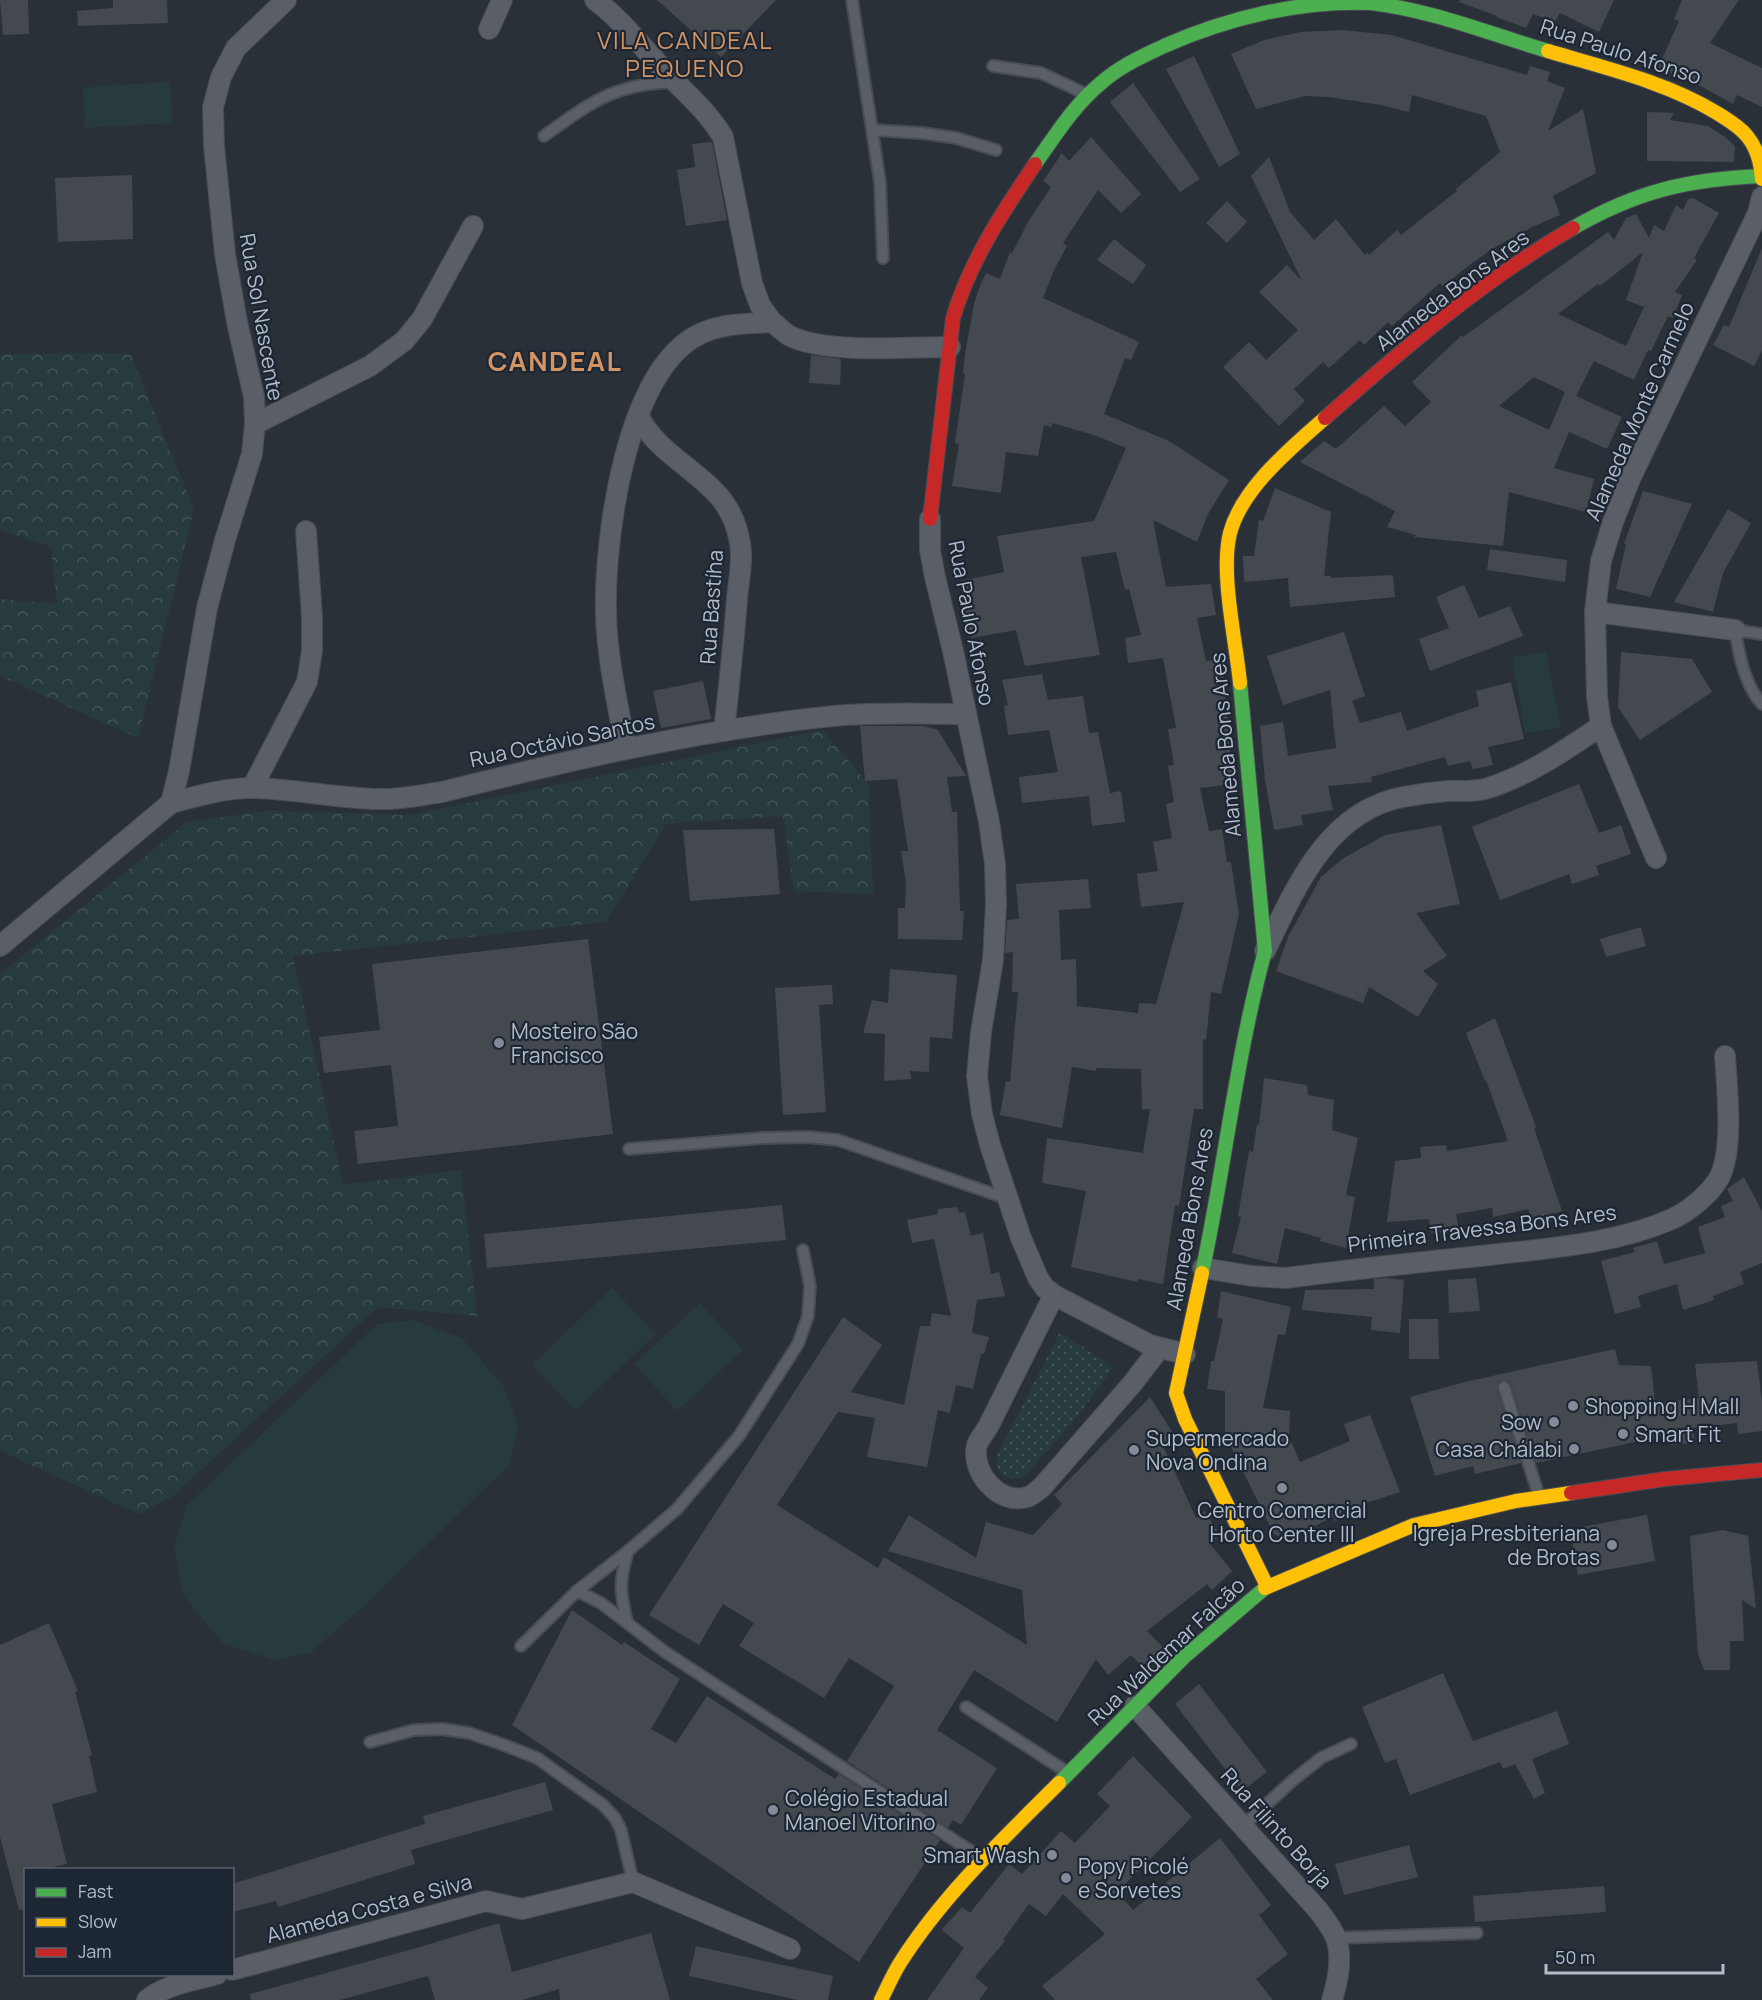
<svg xmlns="http://www.w3.org/2000/svg" width="1762" height="2000" font-family="Manrope,sans-serif">
  <defs>
    <pattern id="forest-crowns" width="20" height="18" patternUnits="userSpaceOnUse" patternTransform="scale(1.5)"><rect width="20" height="18" fill="#273a3e"/><path d="M2 6a3 3 0 1 1 6 0M12 15a3 3 0 1 1 6 0" fill="none" stroke="#445559"/></pattern>
    <pattern id="park-dots" width="8" height="8" patternUnits="userSpaceOnUse" patternTransform="scale(1.5)"><rect width="8" height="8" fill="#273a3e"/><path d="M2 2h.1M6 6h.1" fill="none" stroke="#445559" stroke-width="1.8" stroke-linecap="round"/></pattern>
  </defs>
  <rect width="100%" height="100%" fill="#2a3038"/>
  <!-- forest -->
  <g fill="url(#forest-crowns)">
    <path d="M130,353l64,156 -56,229 -138,-62v-77l57,5 -6,-57 -51,-17v-174l7,-2z"/>
    <path d="M823,730l46,55 4,109 -79,-3 -11,-75 -117,8 -60,98 -313,34 50,229 118,-15 16,146 -99,-9 -205,189 -34,18 -139,-63v-477l187,-152 80,-11 143,4z"/>
  </g>
  <!-- park -->
  <path fill="url(#park-dots)" d="M1060,1332l54,35 -37,50 -52,59c-16,8 -32,-3 -28,-21z"/>
  <!-- garden -->
  <g fill="#273a3e">
    <path d="M170,82l2,41 -87,5 -2,-41z"/>
    <path d="M1546,652l15,76 -36,5 -13,-76z"/>
    <path d="M612,1288l44,46 -80,76 -44,-45z"/>
    <path d="M700,1303l43,47 -66,61 -43,-47z"/>
    <path d="M412,1320l50,18 42,49 14,40 -9,38 -144,140 -55,48 -36,7 -52,-17 -39,-48 -9,-48 13,-42 190,-181z"/>
  </g>
  <!-- building -->
  <g fill="#444950" fill-rule="evenodd">
    <path d="M0,0h28l1,34 -26,1z"/>
    <path d="M113,0h54l1,23 -90,3 -1,-15 36,-3z"/>
    <path d="M657,0h119l-55,57z"/>
    <path d="M1460,0h154l-15,32 -39,-19 -5,9 -22,-8 -7,14 -30,-11 1,-1 -38,-14z"/>
    <path d="M1682,0h57l-29,43 52,25v39l-25,-12 -4,9 -36,-20 -39,-16 21,-47 -5,-2z"/>
    <path d="M1342,30l50,5 135,40 3,-9 20,6 -3,9 18,7 -17,43 35,-22 13,64 -43,23 7,19 -30,13 -33,18 -25,17 -29,23 -3,-3 -48,43 -4,-4 -24,23 -4,-5 -31,28 -6,-6 -29,27 11,12 -26,25 -56,-59 26,-25 17,18 32,-30 -39,-38 28,-27 15,16 -51,-105 18,-19 21,55 24,28 22,-21 29,36 2,-3 2,3 28,-25 4,5 56,-44 -1,-2 44,-37 -14,-36 -74,-21 -3,17 -28,-7 -52,-8 -24,-1 -49,13 -25,-55 33,-14 36,-8z"/>
    <path d="M1194,56l46,98 -21,13 -53,-98z"/>
    <path d="M1133,83l67,96 -20,13 -70,-90z"/>
    <path d="M1647,112l27,1 -4,7 38,6 17,11 10,9 -1,16 -87,-1z"/>
    <path d="M1091,137l50,57 -20,19 -23,-23 -35,53 4,3 -13,24 -11,28 96,44 -8,18 -6,-2 -21,56 65,27 60,39 -21,34 -11,28 -44,-22 13,67 45,-3 5,31 -19,3 9,43 16,-2 11,125 -33,4 9,43 13,-2 5,33h4l8,52 -18,80 -10,-2 -5,48 -3,-1v70h-9l-15,97 -4,-1 -12,79 -25,-5 -1,3 -66,-15 15,-76 -44,-8 5,-45 96,15 7,-44h-8l-1,-40 -45,-1v3l-24,-4 -10,61 -62,-13 6,-34 4,1 8,-90h-6l1,-40 -8,1 2,-33 12,-1 -3,-35 72,-5 3,29 -32,2 2,50 15,-1 1,47 61,7 1,-10 17,1 28,-102 -43,5 -4,-33 21,-3 -5,-29 19,-4 -6,-34 8,-2 -6,-36 6,-1 -6,-36 8,-1 -13,-70 -35,5 -3,-25 16,-3 -12,-46 -4,1 -9,-38 -35,5 19,98 -75,11 -9,-36 -45,8 -11,-57 44,-9 -7,-36 97,-15 32,-73 -32,-13 -42,-12v4l-8,-2 -6,31 -32,-4 -5,41 -49,-7 7,-42 -4,-1 10,-69 -2,-1 2,-19 9,-50 7,-21 5,-10 14,6 10,-27 2,1 16,-31 23,-35 -8,-6 19,-28 7,8z"/>
    <path d="M712,142l15,78 -41,6 -9,-56 18,-3 -3,-23z"/>
    <path d="M132,175l1,64 -75,3 -3,-64z"/>
    <path d="M1693,198l26,15 -25,45 3,2 -22,32 7,3 -9,23 -5,-2 -17,35 -3,-1 -14,30 -40,-19 -18,35 46,21 -15,32 -38,-17 -15,36 40,11 -8,33 -77,-20 -6,54 -89,-9 2,-2 -29,-8 8,-16 -95,-49 24,-21 12,8 48,-43 21,20 26,-24 -19,-20 50,-47 1,2 145,-105 6,8 12,-22 10,-4 13,24 5,-13 10,6 12,-26 7,5 5,-11zM1643,252l-17,48 18,7 -18,39 -68,-32 40,-30 2,2zM1534,377l31,15 -16,38 -50,-24z"/>
    <path d="M1227,201l20,21 -20,21 -21,-20z"/>
    <path d="M1114,239l32,26 -13,19 -36,-24z"/>
    <path d="M1762,248v103l-8,15 -41,-21 11,-20 5,2z"/>
    <path d="M811,355l30,4 -1,26 -31,-2z"/>
    <path d="M1275,488l56,24 -7,64h7v2l62,-3 2,22 -105,10 -2,-29 -44,4 -1,-26h11l5,-36 4,1z"/>
    <path d="M1643,491l49,13 -42,93 -34,-8 10,-45h-2z"/>
    <path d="M1728,509l23,14 -28,50 -10,39 -39,-10z"/>
    <path d="M1490,549l77,11 -2,22 -78,-12z"/>
    <path d="M1464,585l15,33 31,-12 13,30 -93,35 -11,-32 30,-11 -13,-31z"/>
    <path d="M1344,632l21,64 -13,5 8,22 41,-11 6,19 72,-25 -3,-15 35,-9 13,57 -36,8 5,18 -20,4 -3,-8 -22,5 -3,-9 -74,20 1,5 -44,4 5,24 -32,5 2,10 -29,5 -9,-50 -5,-54 23,-4 5,34 48,-8 -6,-58 -47,15 -16,-49z"/>
    <path d="M1621,652l71,7 20,33 -72,48 -22,-33z"/>
    <path d="M1042,674l6,26 35,-4 6,37 9,-1 12,61 11,-2 4,31 -33,4 -3,-30 -67,7 -3,-26 39,-5 -9,-42 -41,5 -4,-29 4,-1 -6,-25z"/>
    <path d="M703,681l8,38 -50,9 -8,-37z"/>
    <path d="M860,726h64l14,4 28,46 -19,1 5,35h5l3,99h4l-2,29 -64,-1v-31h7l1,-26 -5,-31h7l-11,-72 -32,2z"/>
    <path d="M1579,784l20,49 22,-8 10,29 -35,12 3,9 -27,9 -3,-10 -69,26 -28,-73z"/>
    <path d="M1441,825l19,79 -44,9 31,43 -24,15 15,13 -20,33 -49,-30 -6,16 -87,-32 12,-34 33,-60 21,-18 43,-24z"/>
    <path d="M774,829l6,65 -90,7 -7,-71z"/>
    <path d="M1641,927l5,19 -40,11 -6,-18z"/>
    <path d="M588,939l25,195 -255,30 -4,-33 44,-5 -7,-61 -67,8 -5,-36 61,-7 -8,-66z"/>
    <path d="M890,969l67,6 -5,64 -22,-2 -1,35 -19,-1 1,8 -27,2 1,-47 -22,-1 9,-33 16,3z"/>
    <path d="M832,985l1,19 -14,1 7,107 -43,3 -8,-127z"/>
    <path d="M1495,1018l41,109 -2,1 28,83 -30,9 -4,-11 -35,8 -1,-9 -36,6 3,17 -28,2 -2,-14 -42,3 8,-61 26,-3 -1,-11 26,-2 1,6 61,-10 -22,-61 -1,1 -19,-48z"/>
    <path d="M1264,1078l43,7 1,10 26,5 -2,30 26,8 -12,57 9,2 -9,51 -26,-7 1,-3 -36,-10 -8,36 -45,-11 9,-36 -3,-1 11,-65 4,1 4,-28 2,1z"/>
    <path d="M1744,1177l18,34v52l-22,9 4,12 -31,12 1,4 -31,10 -6,-26 -39,12 3,11 -26,7 -14,-53 34,-9 -2,-4 24,-7 7,23 41,-11 -7,-26 27,-10 -4,-11 12,-5 -6,-12z"/>
    <path d="M782,1205l4,35 -299,28 -3,-34z"/>
    <path d="M957,1207l2,6 6,-1 6,24 12,-3 8,41 8,-2 6,24 -28,4 -5,33 17,4 -5,17h-3l-8,35 -17,-4 -6,28 -12,-3 -11,57 -60,-10 8,-39 -37,-6 -61,93 101,63 6,-11 143,88 -5,-55 -134,-39 21,-36 67,43 10,-36 47,13 29,-31 -8,-9 96,-98 26,41 -12,10 32,70 8,-7 16,24 -10,9 22,27 -20,19 -5,-6 -60,47 16,16 -21,19 -11,-11 -23,20 -12,-16 -39,63 -83,-52 -37,60 60,38 -36,57 -8,-5 -5,8 -101,-67 47,-75 -45,-28 -25,40 -85,-52 15,-23 -31,-19 -24,41 -50,-30 194,-298 39,28 -31,47 53,13 16,-79h10l2,-13 19,3 -17,-77 -22,4 -5,-23 31,-6v-5z"/>
    <path d="M1386,1278l18,2 -4,53 -29,-3 1,-13 -70,-7 3,-20 69,-1v-10z"/>
    <path d="M1476,1278l4,33 -31,2 -1,-33z"/>
    <path d="M1221,1291l70,16 -6,28 -7,-1 -15,74 27,3 -1,26 11,25 50,-21 -6,-17 26,-9 30,77 -37,12 2,5 -30,12 -2,-4 -47,23 -12,-6 -49,-99v-44l-18,-2 4,-28h3l9,-42 -6,-2z"/>
    <path d="M1409,1319h29l1,40h-30z"/>
    <path d="M1615,1349l4,16 32,1 4,37 44,-5 -4,-34 62,-3 5,40v30l-24,3 -1,-11 -44,5 2,15 -25,2 -2,-10 -132,28 -25,-78 -2,-4 -7,-1 -4,2 -1,7 24,74 -46,11 -2,-8 -38,10 -25,-79 55,-15z"/>
    <path d="M1647,1515l8,46 -77,14 -8,-46z"/>
    <path d="M1723,1530l25,6 8,73 -14,-9 2,41h-14v29h-26l-6,-16 -8,-118z"/>
    <path d="M572,1610l50,35 2,-3 56,37 -29,50 25,14 31,-47 128,83 4,-5 101,66 -81,122 -347,-237z"/>
    <path d="M49,1623l29,68 -3,1 17,63 -3,1 8,36 -45,12 15,60 -23,5h-18v40l-7,1 -19,-73v-192z"/>
    <path d="M1443,1673l30,68 84,-30 12,33 -37,15 13,34 -11,6 -19,-35 -12,5 -3,-7 -90,33 -14,-36 -11,4 -23,-56z"/>
    <path d="M1199,1684l68,88 -25,19 -67,-87z"/>
    <path d="M1133,1756l59,61 -75,75 16,18 87,-72 51,67 -12,10 29,39 -32,25 17,21h-218l-13,-14 63,-52 -42,-40 -17,22 -17,-12 -26,36 2,1 -30,36 13,11 -9,12h-52l37,-52 -22,-18 2,-3 18,-20 8,6 39,-49 13,10 39,-43 14,12 35,-37 -13,-12z"/>
    <path d="M545,1782l8,28 -142,40 4,14 -137,43 -2,-6 -44,11v-28l193,-60 -2,-8z"/>
    <path d="M1409,1845l9,32 -74,18 -9,-31z"/>
    <path d="M1604,1886l2,26 -131,10 -2,-26z"/>
    <path d="M499,1923l13,49 139,-39 19,67h-110l-1,-11 -37,11h-87l-7,-24 -88,24h-89l-1,-6 170,-47z"/>
    <path d="M696,1946l137,30 -5,24h-30l-109,-24z"/>
  </g>
  <g fill="none" stroke-linecap="round" stroke-linejoin="round">
    <defs>
      <g id="lane">
        <path d="M852,0l28,182 3,76"/>
        <path d="M993,66l48,7 47,22"/>
        <path d="M872,130l50,3 34,5 40,12"/>
        <path d="M544,136c48,-34 69,-52 131,-54"/>
        <path d="M1762,634l-27,-4c4,25 10,56 27,74"/>
        <path d="M629,1149l133,-11 46,-1 30,3 170,59"/>
        <path d="M1504,1387l35,109"/>
        <path d="M577,1591l24,12 64,49 318,207"/>
        <path d="M627,1622c-7,-31 -8,-40 1,-71"/>
        <path d="M521,1646l56,-55 51,-40 49,-42 62,-73 59,-92 10,-28 2,-30 -7,-36"/>
        <path d="M966,1707l101,65"/>
        <path d="M370,1742l44,-12 28,-1 27,4 35,12 33,13 66,47 12,13 6,12 12,52"/>
        <path d="M1243,1826l49,-45 29,-23 30,-14"/>
        <path d="M1336,1938l141,-5"/>
      </g>
      <g id="street">
        <path d="M595,0c27,20 46,46 69,70 21,23 43,40 59,67l29,146 8,22 12,17"/>
        <path d="M489,29l13,-29"/>
        <path d="M639,417c17,33 53,50 78,77 12,13 20,31 23,49 3,17 -1,37 -3,55 -3,44 -8,88 -13,133"/>
        <path d="M255,424l115,-58 34,-25 18,-22 51,-93"/>
        <path d="M930,519v31l5,27 18,74 36,171 6,42 1,41 -3,55 -12,72 -4,44 5,38 8,31 31,93 17,40 7,10 9,7 96,50 35,9"/>
        <path d="M1595,612l140,18"/>
        <path d="M626,749c-8,-44 -19,-90 -20,-135 -2,-74 19,-239 90,-278 23,-13 50,-12 76,-14 6,4 12,11 18,14 36,18 118,11 160,11"/>
        <path d="M252,788l55,-106 5,-31v-34l-6,-86"/>
        <path d="M171,803l8,-32 28,-163 18,-68 27,-86 3,-30 -1,-27 -17,-75 -12,-68 -11,-108 -1,-39 8,-30 15,-29 50,-48"/>
        <path d="M1656,858l-55,-132 -4,-29 -2,-85 6,-51 12,-39 17,-43 128,-266 4,-16"/>
        <path d="M0,946l171,-143c26,-7 54,-15 82,-15 41,1 83,10 124,11 21,1 44,-4 65,-7 129,-32 260,-63 392,-76 44,-4 88,-2 132,-2"/>
        <path d="M1265,951c30,-62 62,-140 138,-154 15,-3 30,-5 45,-6 12,0 25,1 37,-2 43,-13 79,-38 116,-63"/>
        <path d="M1203,1268l49,8 34,2c68,-9 136,-16 204,-23 60,-7 125,-11 182,-36 16,-7 38,-25 47,-41 15,-27 8,-91 6,-122"/>
        <path d="M1054,1295l-65,130c-3,6 -10,14 -12,20 -7,26 22,61 50,52 5,-1 11,-7 15,-10l90,-103 27,-35"/>
        <path d="M1135,1706l183,204c6,8 14,18 18,28 7,20 2,43 -4,62"/>
        <path d="M232,1970l254,-69 36,8 111,-27 157,67"/>
        <path d="M147,2000c19,-16 47,-19 70,-26"/>
      </g>
      <g id="fast">
        <path d="M1035,164c20,-28 39,-59 66,-81 19,-17 40,-26 63,-37 63,-28 137,-46 207,-43 60,7 119,31 177,48"/>
        <path d="M1573,228c64,-37 116,-49 189,-52"/>
        <path d="M1202,1273c23,-107 34,-216 63,-322l-25,-268"/>
        <path d="M1059,1783l125,-126 81,-69"/>
      </g>
      <g id="slow">
        <path d="M1548,51c57,17 118,31 169,62 11,7 22,13 30,23 10,12 14,28 15,43"/>
        <path d="M1240,683c-4,-42 -20,-110 -10,-150 12,-45 61,-85 95,-115"/>
        <path d="M1202,1273l-26,120 9,26 82,167"/>
        <path d="M1265,1588l149,-63 102,-24 55,-8"/>
        <path d="M881,2000c6,-12 12,-26 19,-37 43,-68 103,-124 159,-180"/>
      </g>
      <g id="jam">
        <path d="M1325,418c78,-69 158,-138 248,-190"/>
        <path d="M930,519l23,-201c17,-57 49,-105 82,-154"/>
        <path d="M1571,1493l94,-14 97,-9"/>
      </g>
    </defs>
    <!-- lane casing -->
    <use href="#lane" stroke="#484c53" stroke-width="14"/>
    <!-- street casing -->
    <use href="#street" stroke="#484c53" stroke-width="22"/>
    <!-- fast casing -->
    <use href="#fast" stroke="#484c53" stroke-width="16"/>
    <!-- slow casing -->
    <use href="#slow" stroke="#484c53" stroke-width="16"/>
    <!-- jam casing -->
    <use href="#jam" stroke="#484c53" stroke-width="16"/>
    <!-- lane -->
    <use href="#lane" stroke="#5a5e66" stroke-width="10"/>
    <!-- street -->
    <use href="#street" stroke="#5a5e66" stroke-width="20"/>
    <!-- fast -->
    <use href="#fast" stroke="#4caf50" stroke-width="14"/>
    <!-- slow -->
    <use href="#slow" stroke="#ffc107" stroke-width="14"/>
    <!-- jam -->
    <use href="#jam" stroke="#c62828" stroke-width="14"/>
  </g>
  <!-- markers -->
  <g fill="#848b96" stroke="#1d2633" stroke-width="2">
    <circle cx="499" cy="1043" r="6"/>
    <circle cx="1573" cy="1406" r="6"/>
    <circle cx="1554" cy="1422" r="6"/>
    <circle cx="1623" cy="1434" r="6"/>
    <circle cx="1574" cy="1449" r="6"/>
    <circle cx="1134" cy="1450" r="6"/>
    <circle cx="1282" cy="1488" r="6"/>
    <circle cx="1612" cy="1545" r="6"/>
    <circle cx="773" cy="1810" r="6"/>
    <circle cx="1052" cy="1855" r="6"/>
    <circle cx="1066" cy="1878" r="6"/>
  </g>
  <g text-anchor="middle" dominant-baseline="central" stroke-width="4.5" stroke-linejoin="round" paint-order="stroke">
    <!-- street labels -->
    <g font-size="21" fill="#b4bcc9" stroke="#1d2633">
      <text transform="translate(1621 51) rotate(18)">Rua Paulo Afonso</text>
      <text transform="translate(1452 290) rotate(-37)">Alameda Bons Ares</text>
      <text transform="translate(262 317) rotate(80)">Rua Sol Nascente</text>
      <text transform="translate(1639 411) rotate(-66)">Alameda Monte Carmelo</text>
      <text transform="translate(711 607) rotate(-86)">Rua Bastíha</text>
      <text transform="translate(972 623) rotate(79)">Rua Paulo Afonso</text>
      <text transform="translate(562 740) rotate(-12)">Rua Octávio Santos</text>
      <text transform="translate(1225 745) rotate(-95)">Alameda Bons Ares</text>
      <text transform="translate(1189 1219) rotate(-80)">Alameda Bons Ares</text>
      <text transform="translate(1482 1228) rotate(-7)">Primeira Travessa Bons Ares</text>
      <text transform="translate(1166 1651) rotate(-43)">Rua Waldemar Falcão</text>
      <text transform="translate(1277 1828) rotate(48)">Rua Filinto Borja</text>
      <text transform="translate(369 1908) rotate(-15)">Alameda Costa e Silva</text>
    </g>
    <!-- poi labels -->
    <g font-size="21" fill="#b4bcc9" stroke="#1d2633" text-anchor="start">
      <text x="511" y="1031">Mosteiro São<tspan x="511" dy="24">Francisco</tspan></text>
      <text x="1585" y="1406">Shopping H Mall</text>
      <text x="1542" y="1422" text-anchor="end">Sow</text>
      <text x="1635" y="1434">Smart Fit</text>
      <text x="1146" y="1438">Supermercado<tspan x="1146" dy="24">Nova Ondina</tspan></text>
      <text x="1562" y="1449" text-anchor="end">Casa Chálabi</text>
      <text x="1282" y="1510" text-anchor="middle">Centro Comercial<tspan x="1282" dy="24">Horto Center III</tspan></text>
      <text x="1600" y="1533" text-anchor="end">Igreja Presbiteriana<tspan x="1600" dy="24">de Brotas</tspan></text>
      <text x="785" y="1798">Colégio Estadual<tspan x="785" dy="24">Manoel Vitorino</tspan></text>
      <text x="1040" y="1855" text-anchor="end">Smart Wash</text>
      <text x="1078" y="1866">Popy Picolé<tspan x="1078" dy="24">e Sorvetes</tspan></text>
    </g>
    <!-- quarter labels -->
    <g font-size="24" letter-spacing="1.5" fill="#d59563" stroke="#1d2633">
      <text x="685" y="39">VILA CANDEAL<tspan x="685" dy="28">PEQUENO</tspan></text>
    </g>
    <!-- district labels -->
    <g font-size="27" font-weight="bold" letter-spacing="1.5" fill="#d59563" stroke="#1d2633">
      <text x="555" y="360">CANDEAL</text>
    </g>
  </g>
  <!-- legend -->
  <rect x="24" y="1868" width="210" height="108" fill="#1d2633" stroke="#59626f" stroke-width="1.5"/>
  <rect x="36" y="1888" width="30" height="9" fill="#4caf50" stroke="#59626f" stroke-width="1.5"/>
  <text x="78" y="1898" font-size="18" fill="#b4bcc9">Fast</text>
  <rect x="36" y="1918" width="30" height="9" fill="#ffc107" stroke="#59626f" stroke-width="1.5"/>
  <text x="78" y="1928" font-size="18" fill="#b4bcc9">Slow</text>
  <rect x="36" y="1948" width="30" height="9" fill="#c62828" stroke="#59626f" stroke-width="1.5"/>
  <text x="78" y="1958" font-size="18" fill="#b4bcc9">Jam</text>
  <!-- scale -->
  <path d="M1546 1964v9h177v-9" fill="none" stroke="#b4bcc9" stroke-width="3"/>
  <text x="1555" y="1964" font-size="18" fill="#b4bcc9" stroke="#1d2633" stroke-width="4.5" paint-order="stroke">50 m</text>
</svg>
